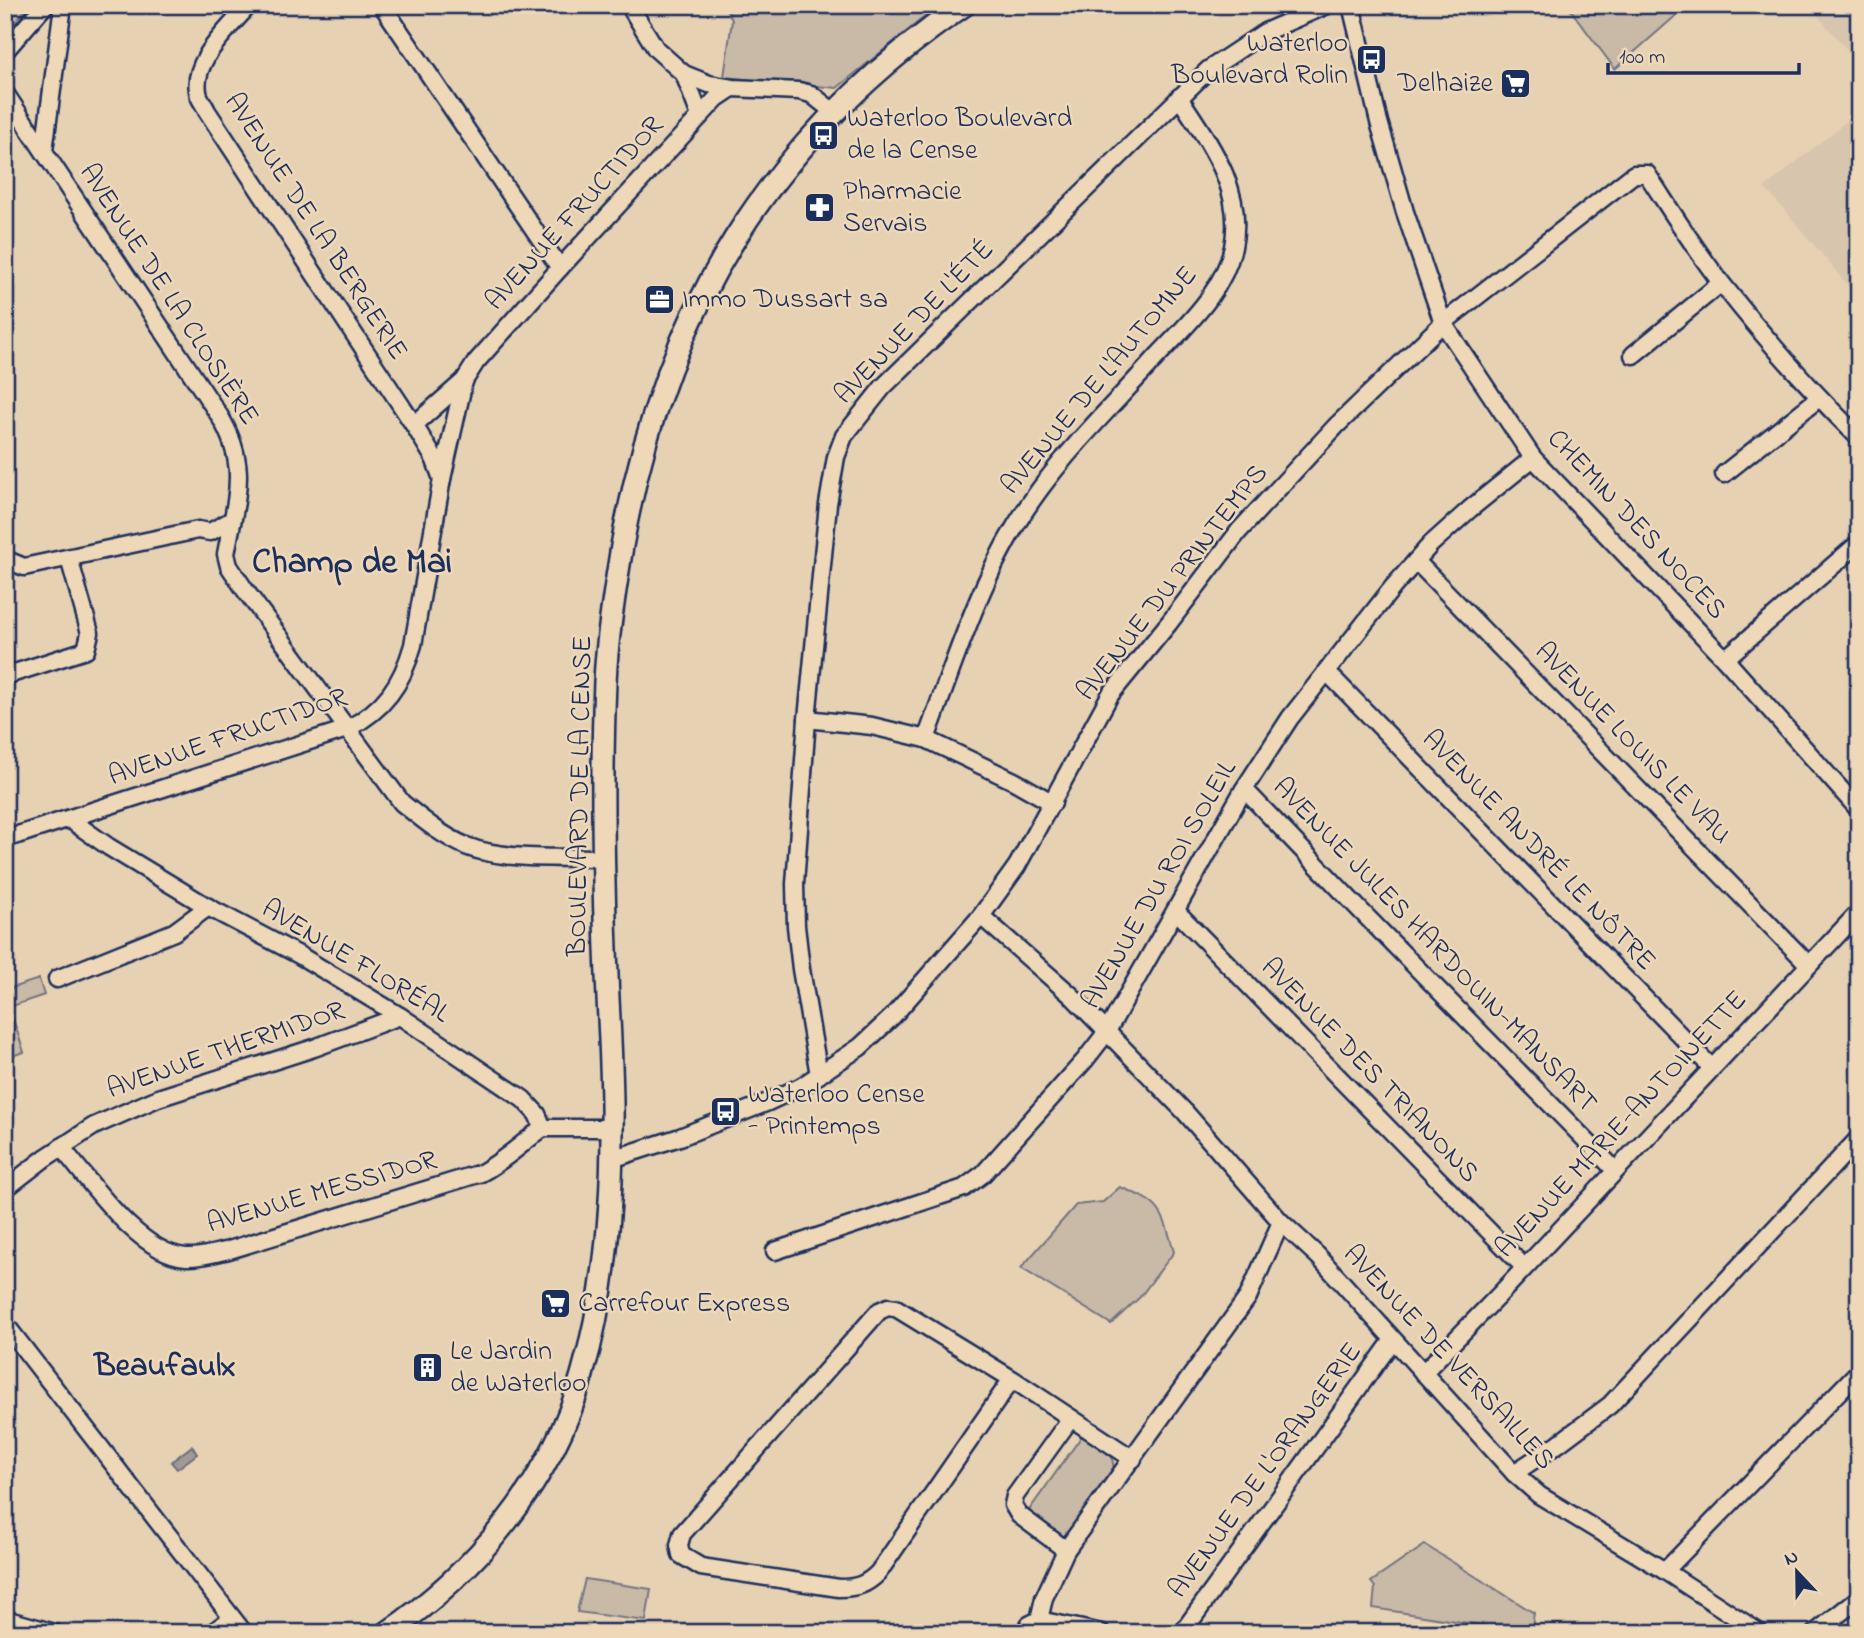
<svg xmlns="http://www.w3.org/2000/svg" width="1864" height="1638" font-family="'Indie Flower',sans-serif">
  <rect width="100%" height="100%" fill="#e7d1b3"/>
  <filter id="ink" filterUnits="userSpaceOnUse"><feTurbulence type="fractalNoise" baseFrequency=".0143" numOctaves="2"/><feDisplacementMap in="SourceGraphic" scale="14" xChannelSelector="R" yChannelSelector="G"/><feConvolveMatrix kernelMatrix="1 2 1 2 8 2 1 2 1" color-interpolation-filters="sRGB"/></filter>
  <g filter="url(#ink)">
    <!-- built -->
    <g fill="#d8c5ad">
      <path d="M1808,5h51v58z"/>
      <path d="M1859,111v188l-76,-91 -19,-20z"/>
    </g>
    <!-- green -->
    <g fill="#c9b9a7" stroke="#727482" stroke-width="2">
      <path d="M5,5h24l-24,30z"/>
      <path d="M724,5h215l-102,83 -113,-11 8,-57z"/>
      <path d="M1567,5h121l-73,64z"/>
      <path d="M39,979l5,16 -35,12 15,45 -19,6v-68z"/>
      <path d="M1120,1187c42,17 42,22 54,65l-34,45 -29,27 -90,-56 55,-63 27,-3z"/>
      <path d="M1084,1433l27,20 4,21 -48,63 -7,1 -35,-22z"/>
      <path d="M1425,1545l109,68 -3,20 -158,-25 2,-21 -4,-5z"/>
      <path d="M585,1579l66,10 -5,32 -69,-9z"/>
    </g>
    <!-- water -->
    <path fill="#a09996" stroke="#6b6f80" stroke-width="2" d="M192,1446l5,8 -20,15 -6,-7z"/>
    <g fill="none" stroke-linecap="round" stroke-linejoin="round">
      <defs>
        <g id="minor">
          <path d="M249,5c-20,24 -60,57 -50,91 2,5 6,10 8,15l207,314 20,33 8,21"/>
          <path d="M382,5l178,263"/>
          <path d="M629,5l27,44 28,25 16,42"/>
          <path d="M1351,5l28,117 26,90 38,111 90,135 192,201 134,151"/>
          <path d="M5,51l40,-46"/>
          <path d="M684,74l25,10 23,4 67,3 12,3 24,19"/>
          <path d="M5,93l214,322c31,51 17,83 7,139l3,12 16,24 157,213c20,16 40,33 64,43 37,15 96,11 136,12"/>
          <path d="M44,151l19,-146"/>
          <path d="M1633,355l88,-72"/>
          <path d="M414,425l50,-44 12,-19 84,-94 157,-170 15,-10"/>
          <path d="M1724,474l95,-76"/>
          <path d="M5,559l19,8 174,-37 12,2 22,-12"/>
          <path d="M1416,561l393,404"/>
          <path d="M1725,659l134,-116"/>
          <path d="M1326,671l386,397"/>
          <path d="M5,676l81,-26 4,-17 -21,-75"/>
          <path d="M807,719l65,7 54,13 88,42 39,22"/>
          <path d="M926,739c32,-86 58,-175 114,-250 33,-45 74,-85 112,-127 31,-34 71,-68 81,-115 12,-58 -25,-105 -54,-150"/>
          <path d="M1244,789l116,121 255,260"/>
          <path d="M69,819l40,28 99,60 91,48 101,61 123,83 14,15 6,14h70"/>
          <path d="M5,839l342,-110c37,-19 55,-45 66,-84l29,-166 22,-98"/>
          <path d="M1176,911l348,356"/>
          <path d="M981,916l91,80 113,116 96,110 37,34 196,217 25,22 126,76 95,62"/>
          <path d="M57,979l117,-47 34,-25"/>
          <path d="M819,1075l-18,-106 -5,-43 -1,-42 12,-165 21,-215 8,-47 8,-21 39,-49 325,-317 57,-38 62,-27"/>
          <path d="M61,1147c29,34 78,107 125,110 14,1 29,-4 43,-7l252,-77c23,-12 41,-30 62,-45"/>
          <path d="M612,1159l68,-22 88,-35 34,-16 58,-39 32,-30 89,-101 36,-50 93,-171 59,-72 70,-92 97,-105 107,-103 191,-149h13c25,38 48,76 76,111 42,54 88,105 136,153"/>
          <path d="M5,1189l40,-31 49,-32 64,-28 156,-50 86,-32"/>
          <path d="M775,1251l189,-63 19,-14 102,-114 21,-27 138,-244 46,-71 103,-131 38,-43 39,-35 63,-51"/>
          <path d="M5,1324l239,309"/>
          <path d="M1423,1373l78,-80 358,-381"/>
          <path d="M1012,1379l-134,194c-12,12 -22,15 -39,15l-138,-21 -20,-12 -2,-10 3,-11 197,-223 9,-4 8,1 116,71 121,80"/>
          <path d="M1514,1473l44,-29 52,-39 249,-267"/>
          <path d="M1066,1550l-47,-35 -6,-10 2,-9 56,-78"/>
          <path d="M1665,1571l194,-200"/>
          <path d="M5,1619l50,14"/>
          <path d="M1039,1620l63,13"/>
          <path d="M212,1633l20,-15"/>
          <path d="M1027,1633l2,-8 10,-5 5,-22 22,-48 182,-253 33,-75"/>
          <path d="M1182,1633l211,-293"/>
          <path d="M1815,1633l44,-35"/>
        </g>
        <path id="major" d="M387,1633c89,-61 166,-153 195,-258 23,-78 30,-164 30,-245 1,-51 -3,-103 -5,-155 -4,-98 -6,-195 -2,-293 2,-45 10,-92 17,-136 40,-231 147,-408 342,-541"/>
      </defs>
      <!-- minor casing -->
      <use href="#minor" stroke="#1b2f5e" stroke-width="21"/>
      <!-- major casing -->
      <use href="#major" stroke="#1b2f5e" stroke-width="26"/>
      <!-- minor -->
      <use href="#minor" stroke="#efd8b7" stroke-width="16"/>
      <!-- major -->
      <use href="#major" stroke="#efd8b7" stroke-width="21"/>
    </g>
  </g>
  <!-- icons -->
  <defs>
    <symbol id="bus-square" viewBox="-11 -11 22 22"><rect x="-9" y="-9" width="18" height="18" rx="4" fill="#1b2f5e" stroke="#efd8b7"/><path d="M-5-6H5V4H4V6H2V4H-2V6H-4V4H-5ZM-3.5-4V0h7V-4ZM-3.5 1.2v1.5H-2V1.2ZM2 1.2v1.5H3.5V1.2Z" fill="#fff"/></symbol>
    <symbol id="supermarket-square" viewBox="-11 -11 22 22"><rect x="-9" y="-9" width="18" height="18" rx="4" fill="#1b2f5e" stroke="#efd8b7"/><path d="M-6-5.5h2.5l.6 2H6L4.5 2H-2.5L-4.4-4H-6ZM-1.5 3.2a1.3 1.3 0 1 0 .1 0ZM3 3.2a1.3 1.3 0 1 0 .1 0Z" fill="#fff"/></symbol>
    <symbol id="pharmacy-square" viewBox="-11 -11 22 22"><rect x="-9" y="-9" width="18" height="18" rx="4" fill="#1b2f5e" stroke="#efd8b7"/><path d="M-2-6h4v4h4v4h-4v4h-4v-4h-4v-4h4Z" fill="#fff"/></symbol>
    <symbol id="office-square" viewBox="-11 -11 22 22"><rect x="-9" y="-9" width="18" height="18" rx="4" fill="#1b2f5e" stroke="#efd8b7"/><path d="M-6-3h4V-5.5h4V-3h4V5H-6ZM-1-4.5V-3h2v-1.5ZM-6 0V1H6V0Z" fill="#fff"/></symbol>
    <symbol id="building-square" viewBox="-11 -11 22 22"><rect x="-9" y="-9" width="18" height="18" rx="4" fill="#1b2f5e" stroke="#efd8b7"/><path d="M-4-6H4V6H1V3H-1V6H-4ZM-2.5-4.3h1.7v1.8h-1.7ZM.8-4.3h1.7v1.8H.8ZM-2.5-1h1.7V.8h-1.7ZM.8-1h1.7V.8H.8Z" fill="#fff"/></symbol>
  </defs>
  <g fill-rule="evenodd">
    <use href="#bus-square" x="1354" y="42" width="35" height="35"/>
    <use href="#supermarket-square" x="1498" y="66" width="35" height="35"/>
    <use href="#bus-square" x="806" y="118" width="35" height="35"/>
    <use href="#pharmacy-square" x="802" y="190" width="35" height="35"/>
    <use href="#office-square" x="642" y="282" width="35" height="35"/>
    <use href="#bus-square" x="708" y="1094" width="35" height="35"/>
    <use href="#supermarket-square" x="538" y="1286" width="35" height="35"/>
    <use href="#building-square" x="410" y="1350" width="35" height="35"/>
  </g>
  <g text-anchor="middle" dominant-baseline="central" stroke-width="5" stroke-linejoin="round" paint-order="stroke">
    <!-- poi labels -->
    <g font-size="28" fill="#1b2f5e" stroke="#efd8b7" text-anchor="start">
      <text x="1348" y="44" text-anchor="end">Waterloo<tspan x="1348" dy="32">Boulevard Rolin</tspan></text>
      <text x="1493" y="84" text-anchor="end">Delhaize</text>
      <text x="847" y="119">Waterloo Boulevard<tspan x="847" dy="32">de la Cense</tspan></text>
      <text x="843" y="192">Pharmacie<tspan x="843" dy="32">Servais</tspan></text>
      <text x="682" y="300">Immo Dussart sa</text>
      <text x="748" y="1095">Waterloo Cense<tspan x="748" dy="32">- Printemps</tspan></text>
      <text x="578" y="1304">Carrefour Express</text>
      <text x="450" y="1352">Le Jardin<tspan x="450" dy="32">de Waterloo</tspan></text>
    </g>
    <!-- street labels -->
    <g font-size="28" fill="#1b2f5e" stroke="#efd8b7">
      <text transform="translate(575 214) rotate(-48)">AVENUE FRUCTIDOR</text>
      <text transform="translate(315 227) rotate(57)">AVENUE DE LA BERGERIE</text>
      <text transform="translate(168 295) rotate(57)">AVENUE DE LA CLOSIÈRE</text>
      <text transform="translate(915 323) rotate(-46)">AVENUE DE L'ÉTÉ</text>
      <text transform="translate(1100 381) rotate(-50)">AVENUE DE L'AUTOMNE</text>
      <text transform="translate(1636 525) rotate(47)">CHEMIN DES NOCES</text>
      <text transform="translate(1173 583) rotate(-52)">AVENUE DU PRINTEMPS</text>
      <text transform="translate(228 738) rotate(-19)">AVENUE FRUCTIDOR</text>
      <text transform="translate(1632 744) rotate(46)">AVENUE LOUIS LE VAU</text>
      <text transform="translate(581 796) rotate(-89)">BOULEVARD DE LA CENSE</text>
      <text transform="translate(1538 851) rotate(46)">AVENUE ANDRÉ LE NÔTRE</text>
      <text transform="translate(1160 885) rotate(-60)">AVENUE DU ROI SOLEIL</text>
      <text transform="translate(1434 946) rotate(46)">AVENUE JULES HARDOUIN-MANSART</text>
      <text transform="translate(355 962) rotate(31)">AVENUE FLORÉAL</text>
      <text transform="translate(226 1051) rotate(-19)">AVENUE THERMIDOR</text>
      <text transform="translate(1369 1071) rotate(46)">AVENUE DES TRIANONS</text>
      <text transform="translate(1622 1125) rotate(-47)">AVENUE MARIE-ANTOINETTE</text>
      <text transform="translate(322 1193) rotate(-16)">AVENUE MESSIDOR</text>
      <text transform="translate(1448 1358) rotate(47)">AVENUE DE VERSAILLES</text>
      <text transform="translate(1266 1471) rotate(-54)">AVENUE DE L'ORANGERIE</text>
    </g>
    <!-- quarter labels -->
    <g font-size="32" font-weight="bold" fill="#1b2f5e" stroke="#efd8b7">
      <text x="165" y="1367">Beaufaulx</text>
    </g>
    <!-- district labels -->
    <g font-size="35" font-weight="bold" fill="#1b2f5e" stroke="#efd8b7">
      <text x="352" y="563">Champ de Mai</text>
    </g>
  </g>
  <!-- margin -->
  <rect width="1864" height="1638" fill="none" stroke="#efd8b7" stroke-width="28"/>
  <rect x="14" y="14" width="1836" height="1610" fill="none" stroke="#1b2f5e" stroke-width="2.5" filter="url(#ink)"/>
  <!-- north arrow -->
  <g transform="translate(1797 1572) rotate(338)" stroke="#efd8b7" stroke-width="5" paint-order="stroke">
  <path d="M0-5L12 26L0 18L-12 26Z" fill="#1b2f5e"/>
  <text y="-10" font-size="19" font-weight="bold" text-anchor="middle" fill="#1b2f5e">N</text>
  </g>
  <!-- scale -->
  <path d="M1608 63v10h191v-10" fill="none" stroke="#1b2f5e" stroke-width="3.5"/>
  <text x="1619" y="63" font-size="21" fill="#1b2f5e" stroke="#efd8b7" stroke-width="5" paint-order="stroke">100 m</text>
</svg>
